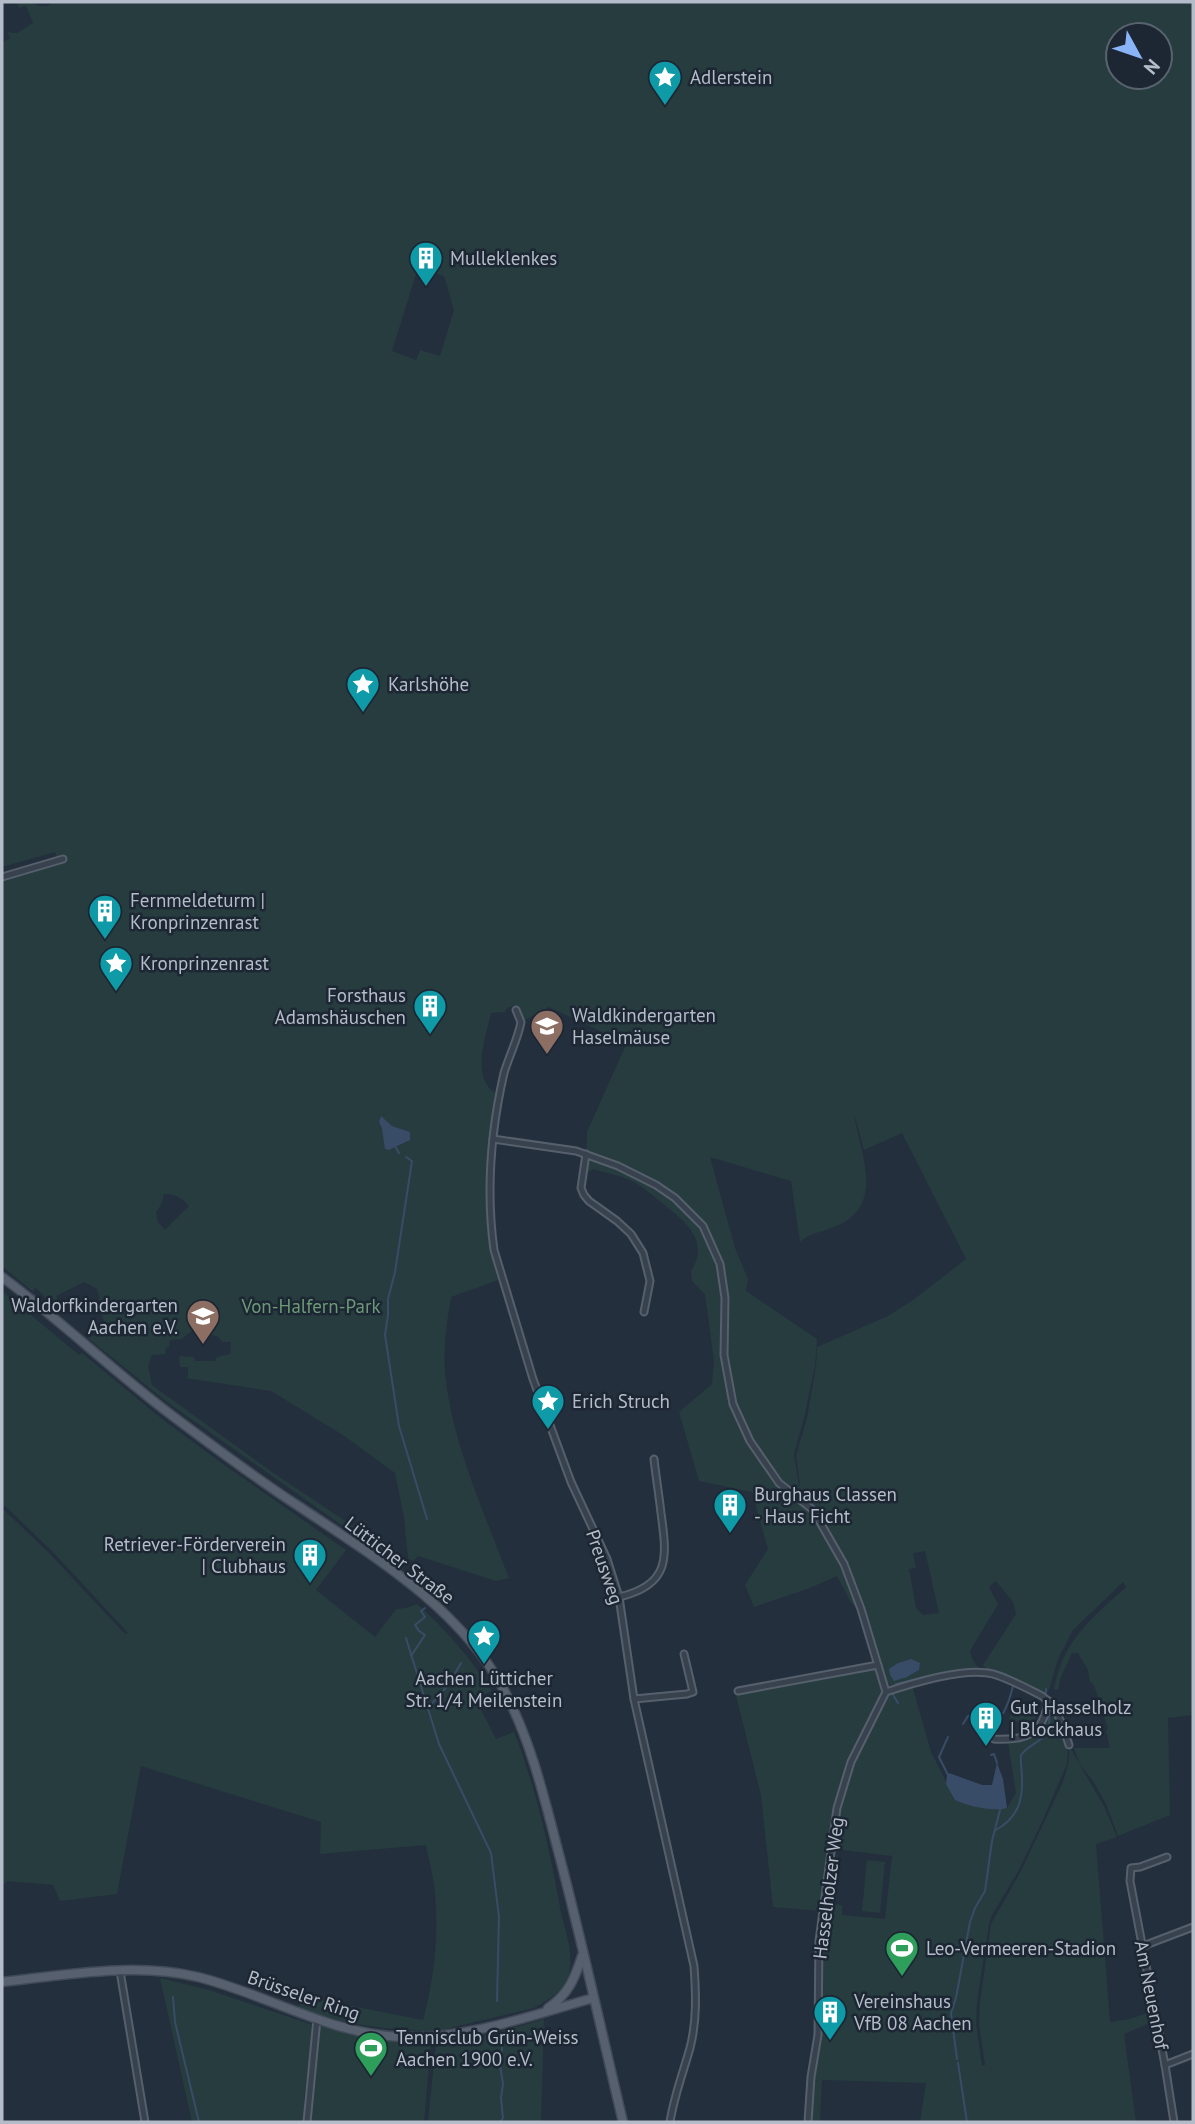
<svg xmlns="http://www.w3.org/2000/svg" width="1195" height="2124" font-family="'PT Sans',sans-serif">
  <rect width="100%" height="100%" fill="#242f3e"/>
  <!-- green -->
  <g fill="#263c3f" fill-rule="evenodd">
    <path d="M17,2h14l8,4h9l5,-4h1140v1713l-25,3 2,97 -52,21 -12,-32 -13,-23 -13,-16 -6,-17h36l-4,-17 2,-2 -14,-44 -4,-3 -2,-12 -10,-17h-6l-11,24 -3,13 -4,-1c9,-49 37,-70 72,-102l-3,-5 -50,48 -15,29 -9,31 -6,4 -39,-19 -18,-6 -3,-4 33,-51 -3,-12 -17,-21 -7,6 9,17 -28,47c1,8 7,16 12,20l-38,4 -47,11 -7,-1 -4,-3 -21,-74 -8,1 -7,-8 -13,-25 -27,12 -56,19 -9,-22 23,-36 -16,-57 -53,-11 -20,-69 33,-28 2,-23 -9,-67 -13,-13 -1,-10c21,-32 -10,-53 -33,-71 -7,-6 -14,-12 -22,-17 -12,-7 -29,-10 -43,-14l-7,5 1,-42 38,-85 -20,-11 -7,-6 -49,-23 -22,12h-3l-9,-14 -8,3 -2,4 -14,1c-5,23 -20,63 3,79l4,-2c-10,67 -18,123 3,189l-50,18c-4,25 -8,50 -6,75 6,68 40,143 64,206l-13,3 -78,-25 -5,5 -5,-3 -4,-41 -9,-44 -52,-38 -72,-44 -85,-13 2,-1v-10h-8l-1,-11 15,1 1,4h20l2,-4 13,-3 1,-12h-8l-5,-5 -23,-9 -13,11 -12,1 -1,7 -3,1 -1,6 -13,1 -4,11 4,19 120,87 133,89 -4,6 -234,-165 -79,-64 9,-4 13,2 -9,-23 1,-4 -5,-20 -13,-7 -28,14 6,10 -6,2 -21,-21 -2,5 -31,-26v-389l55,-17 -2,-8 -53,15v-824l8,-5 -3,-6 10,1 16,-10 -7,-17 -7,2zM1118,35h42v42h-42zM418,268l26,8 10,34 -14,46 -20,-6 -4,10 -24,-9zM854,1113l10,37 38,-17 64,126 -53,41 -25,16 -71,31 -1,19 -9,52 -11,37 4,31h-1l-5,-32 10,-36 11,-52 2,-27 -71,-48 2,-12 -13,-31 -25,-91 81,24 9,61c10,-10 28,-11 41,-18 44,-23 18,-73 13,-111zM381,1116l11,10 18,6 -3,10 -18,8 -10,-28zM164,1194c11,0 18,4 25,12l-24,24 -7,-8 -2,-10 5,-7zM728,1297c1,18 -1,37 -1,55 1,53 25,89 53,131l-5,-1c-17,-24 -34,-48 -44,-76 -12,-34 -9,-73 -8,-108zM925,1551l14,62 -16,2 -7,-7 -7,-39 7,-1 -3,-15zM911,1659l8,11 -12,7 -17,-2 -1,-4 9,-8z"/>
    <path d="M2,1291l77,64 3,-2 80,66 61,45 123,86 -30,40 59,47 21,-28 10,-1 11,-4c30,26 53,54 75,87l-17,7 21,41 18,-7c23,58 36,119 47,181 4,16 11,36 9,53 -1,21 -19,33 -36,42l-101,24 -49,-4 -33,-5 -53,-14 4,-11 19,2 102,20c11,-40 16,-84 12,-126 -1,-16 -6,-33 -9,-49l-106,9 1,-32 -180,-56 -24,128 -57,7 -7,-16 -46,-4 -5,5zM5,1506l49,47 74,80 -3,1 -74,-79 -49,-47z"/>
    <path d="M876,1667l8,26c-15,28 -34,58 -42,89 -12,42 -13,86 -22,129l-47,-4 -12,-112 -26,-103z"/>
    <path d="M912,1685l19,67 24,47c16,8 34,8 52,9l9,-15 -8,-51 23,-6 18,-29 4,2 15,36 -1,19 -26,60 -22,46 -27,45 -3,9 -12,78 -1,22 6,42 3,-1 -6,-42 1,-21 11,-78 30,-53 42,-89 5,-17 2,-17 34,58 13,31 -21,7 14,178 20,-3 23,-8 2,10 -31,13 12,88h-216l6,-39 -104,-3 -2,42h-8l3,-40 3,-1 -3,-1 7,-60 -2,-49 7,-68 15,2v10l43,4 7,-63 -57,-7 5,-41 11,-41 34,-69 4,-5z"/>
    <path d="M1014,1703l24,7 -5,16 -24,-7z"/>
    <path d="M867,1860l18,2 -5,51 -18,-2z"/>
    <path d="M160,1978l49,12 104,35 -9,73v24h-112z"/>
    <path d="M544,2019l-3,103h-113l8,-79c37,-3 73,-14 108,-24z"/>
    <path d="M319,2026l48,13 64,4 -7,79h-113z"/>
  </g>
  <!-- water -->
  <g fill="#394c67">
    <path d="M381,1116l11,10 18,6v8l-21,10 -4,-1 -3,-20 -3,-7z"/>
    <path d="M911,1659l9,4 -1,7 -12,7 -13,4 -4,-6 -1,-6 9,-6z"/>
    <path d="M997,1763l6,16 4,29c-14,4 -39,-2 -52,-8l-9,-16 1,-9 2,-2 33,12h10z"/>
  </g>
  <g fill="none" stroke-linecap="round" stroke-linejoin="round">
    <!-- stream -->
    <g stroke="#394c67" stroke-width="2">
      <path d="M395,1146l4,7"/>
      <path d="M406,1157l6,4 -17,111 -7,27v16l-3,20 14,91 28,93"/>
      <path d="M406,1638l33,106 52,109 8,64 -2,84"/>
      <path d="M411,1656l14,-21 -6,-4 -4,-6 10,-8 -4,-6 4,-3"/>
      <path d="M988,1669l17,5 18,9"/>
      <path d="M896,1684l50,-11"/>
      <path d="M1046,1689v4"/>
      <path d="M892,1693l6,10"/>
      <path d="M428,1708l21,-24 12,-21"/>
      <path d="M963,1724l5,-8 3,-1 23,5 5,-1c9,-11 11,-23 15,-36"/>
      <path d="M991,1755l3,-1 3,9"/>
      <path d="M948,1775l-9,-18 9,-20"/>
      <path d="M996,1830c21,-12 27,-28 26,-52 0,-8 -2,-15 -1,-23 13,-17 31,-12 28,-40"/>
      <path d="M173,1997l2,25 24,100"/>
      <path d="M957,2059l-6,-46 5,-15 14,-76 5,-14 10,-17 7,-50 8,-31"/>
      <path d="M958,2063l9,59"/>
      <path d="M500,2122l3,-4 -2,-20 2,-14 -3,-19 2,-17"/>
    </g>
    <defs>
      <g id="street">
        <path d="M2,877l61,-18"/>
        <path d="M516,1010l5,12c-3,17 -12,34 -17,51 -13,57 -18,119 -10,177l39,129 38,103 36,77 12,38 15,102 60,267c2,28 3,55 -4,82 -7,25 -16,48 -20,74"/>
        <path d="M493,1139l83,12 42,15 38,19 19,13 28,28 17,38 5,34 -1,57 9,49 17,37 29,42 34,27 31,54 17,45 25,83 -35,70 -14,46 -18,133 -1,94 -7,42 -3,45"/>
        <path d="M586,1154l-5,34 3,7 5,6 28,20 14,13 12,19 7,28 -6,31"/>
        <path d="M619,1597c52,-12 48,-40 42,-84 -2,-18 -5,-36 -7,-54"/>
        <path d="M738,1691l140,-26"/>
        <path d="M886,1692c27,-9 79,-25 107,-18 17,5 33,14 49,22 16,11 21,31 27,49"/>
        <path d="M634,1699l53,-5 6,-2 -9,-38"/>
        <path d="M994,1739c9,1 16,0 24,-1 22,-4 26,-18 31,-37"/>
        <path d="M1167,1857l-27,10 -9,1 -1,13 35,184 9,57"/>
        <path d="M1143,1946l50,-19"/>
        <path d="M120,1971l25,151"/>
        <path d="M1165,2065l28,-11"/>
        <path d="M307,2122l10,-103"/>
      </g>
      <g id="primary">
        <path d="M2,1277c61,45 115,98 176,143 40,30 80,60 122,87 76,51 159,100 204,183 28,53 41,111 56,168 23,88 42,176 63,264"/>
        <path d="M2,1982c63,-7 132,-20 196,-5 68,17 131,57 203,60 66,2 129,-21 192,-39"/>
        <path d="M548,2008c20,-13 27,-30 34,-52"/>
      </g>
    </defs>
    <!-- street casing -->
    <use href="#street" stroke="#565f6c" stroke-width="9"/>
    <!-- primary casing -->
    <use href="#primary" stroke="#414a57" stroke-width="11"/>
    <!-- street -->
    <use href="#street" stroke="#38414e" stroke-width="5"/>
    <!-- primary -->
    <use href="#primary" stroke="#56606e" stroke-width="8"/>
  </g>
  <!-- icons -->
  <defs>
    <symbol id="sight-pin" viewBox="-11 -11 22 30"><path d="M0 17L-7.5 6A9.5 9.5 0 1 1 7.5 6Z" fill="#0f9aa8" stroke="#1d2633"/><path d="M0-6L1.8-2.2L6-1.7L2.9 1.2L3.7 5.4L0 3.3L-3.7 5.4L-2.9 1.2L-6-1.7L-1.8-2.2Z" fill="#fff"/></symbol>
    <symbol id="building-pin" viewBox="-11 -11 22 30"><path d="M0 17L-7.5 6A9.5 9.5 0 1 1 7.5 6Z" fill="#0f9aa8" stroke="#1d2633"/><path d="M-4-6H4V6H1V3H-1V6H-4ZM-2.5-4.3h1.7v1.8h-1.7ZM.8-4.3h1.7v1.8H.8ZM-2.5-1h1.7V.8h-1.7ZM.8-1h1.7V.8H.8Z" fill="#fff"/></symbol>
    <symbol id="school-pin" viewBox="-11 -11 22 30"><path d="M0 17L-7.5 6A9.5 9.5 0 1 1 7.5 6Z" fill="#8d6e63" stroke="#1d2633"/><path d="M0-5L7-2L0 1L-7-2ZM-4 1L0 2.5L4 1V4Q0 6-4 4Z" fill="#fff"/></symbol>
    <symbol id="stadium-pin" viewBox="-11 -11 22 30"><path d="M0 17L-7.5 6A9.5 9.5 0 1 1 7.5 6Z" fill="#2e9e5b" stroke="#1d2633"/><path d="M0-5a6.5 5 0 1 0 0 10a6.5 5 0 1 0 0-10ZM-3.5-1.8h7v3.6h-7Z" fill="#fff"/></symbol>
  </defs>
  <g fill-rule="evenodd">
    <use href="#sight-pin" x="646" y="58" width="38" height="52"/>
    <use href="#building-pin" x="407" y="239" width="38" height="52"/>
    <use href="#sight-pin" x="344" y="665" width="38" height="52"/>
    <use href="#building-pin" x="86" y="892" width="38" height="52"/>
    <use href="#sight-pin" x="97" y="944" width="38" height="52"/>
    <use href="#building-pin" x="411" y="987" width="38" height="52"/>
    <use href="#school-pin" x="528" y="1007" width="38" height="52"/>
    <use href="#school-pin" x="184" y="1297" width="38" height="52"/>
    <use href="#sight-pin" x="529" y="1382" width="38" height="52"/>
    <use href="#building-pin" x="711" y="1486" width="38" height="52"/>
    <use href="#building-pin" x="291" y="1536" width="38" height="52"/>
    <use href="#sight-pin" x="465" y="1617" width="38" height="52"/>
    <use href="#building-pin" x="967" y="1699" width="38" height="52"/>
    <use href="#stadium-pin" x="883" y="1929" width="38" height="52"/>
    <use href="#building-pin" x="811" y="1993" width="38" height="52"/>
    <use href="#stadium-pin" x="352" y="2029" width="38" height="52"/>
  </g>
  <g text-anchor="middle" dominant-baseline="central" stroke-width="5" stroke-linejoin="round" paint-order="stroke">
    <!-- poi labels -->
    <g font-size="19" fill="#b4bcc9" stroke="#1d2633" text-anchor="start">
      <text x="690" y="77">Adlerstein</text>
      <text x="450" y="258">Mulleklenkes</text>
      <text x="388" y="684">Karlshöhe</text>
      <text x="130" y="900">Fernmeldeturm |<tspan x="130" dy="22">Kronprinzenrast</tspan></text>
      <text x="140" y="963">Kronprinzenrast</text>
      <text x="406" y="995" text-anchor="end">Forsthaus<tspan x="406" dy="22">Adamshäuschen</tspan></text>
      <text x="572" y="1015">Waldkindergarten<tspan x="572" dy="22">Haselmäuse</tspan></text>
      <text x="178" y="1305" text-anchor="end">Waldorfkindergarten<tspan x="178" dy="22">Aachen e.V.</tspan></text>
      <text x="572" y="1401">Erich Struch</text>
      <text x="754" y="1494">Burghaus Classen<tspan x="754" dy="22">- Haus Ficht</tspan></text>
      <text x="286" y="1544" text-anchor="end">Retriever-Förderverein<tspan x="286" dy="22">| Clubhaus</tspan></text>
      <text x="484" y="1678" text-anchor="middle">Aachen Lütticher<tspan x="484" dy="22">Str. 1/4 Meilenstein</tspan></text>
      <text x="1010" y="1707">Gut Hasselholz<tspan x="1010" dy="22">| Blockhaus</tspan></text>
      <text x="926" y="1948">Leo-Vermeeren-Stadion</text>
      <text x="854" y="2001">Vereinshaus<tspan x="854" dy="22">VfB 08 Aachen</tspan></text>
      <text x="396" y="2037">Tennisclub Grün-Weiss<tspan x="396" dy="22">Aachen 1900 e.V.</tspan></text>
    </g>
    <!-- park labels -->
    <g font-size="19" fill="#6b9a76" stroke="#1d2633">
      <text x="311" y="1306">Von-Halfern-Park</text>
    </g>
    <!-- street labels -->
    <g font-size="19" fill="#b4bcc9" stroke="#1d2633">
      <text transform="translate(400 1560) rotate(37)">Lütticher Straße</text>
      <text transform="translate(605 1567) rotate(71)">Preusweg</text>
      <text transform="translate(828 1888) rotate(-83)">Hasselholzer Weg</text>
      <text transform="translate(304 1995) rotate(19)">Brüsseler Ring</text>
      <text transform="translate(1152 1995) rotate(79)">Am Neuenhof</text>
    </g>
  </g>
  <!-- border -->
  <rect width="1195" height="2124" fill="none" stroke="#b4bcc9" stroke-width="7"/>
  <!-- north arrow -->
  <g transform="translate(1139 56) rotate(130)"><circle r="33" fill="#1d2633" stroke="#59626f" stroke-width="2"/>
  <path d="M0-5L12 26L0 18L-12 26Z" fill="#8ab4f8"/>
  <text y="-10" font-size="19" font-weight="bold" text-anchor="middle" fill="#b4bcc9">N</text>
  </g>
</svg>
